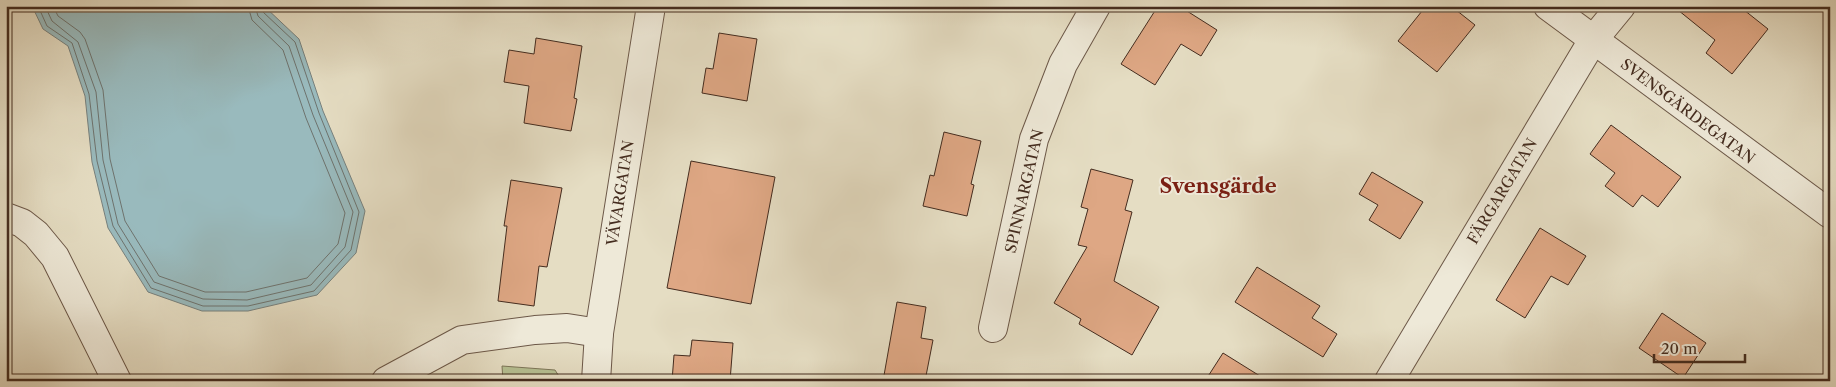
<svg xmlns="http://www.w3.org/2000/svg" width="1836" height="387" font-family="'Libre Caslon Text',serif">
  <rect width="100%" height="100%" fill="#e5ddc3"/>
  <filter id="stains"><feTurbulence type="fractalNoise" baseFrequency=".004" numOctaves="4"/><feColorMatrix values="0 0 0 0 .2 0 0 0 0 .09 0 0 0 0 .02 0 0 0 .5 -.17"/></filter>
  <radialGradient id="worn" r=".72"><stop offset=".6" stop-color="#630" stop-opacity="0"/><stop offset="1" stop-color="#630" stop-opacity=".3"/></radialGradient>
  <!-- green -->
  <path fill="#b6c093" stroke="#7d7659" d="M502,366l53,4 7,11h-59z"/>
  <!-- water -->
  <path fill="#99babd" stroke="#77817e" d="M32,6h232l35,33 24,72 42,100 -9,42 -39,42 -69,16h-46l-54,-19 -40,-64 -16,-66 -7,-66 -17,-50 -25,-17z"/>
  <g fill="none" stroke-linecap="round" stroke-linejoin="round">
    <!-- shore -->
    <g stroke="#6e736e" stroke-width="1">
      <path d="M38,6l9,20 25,17 17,51 8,67 16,65 38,62 52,18h45l66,-15 37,-41 8,-38 -40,-99 -24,-71 -32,-30 -2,-6"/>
      <path d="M45,6l7,15 26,21 18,50 7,68 15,64 36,58 49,17 44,1 64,-15 34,-38 8,-35 -40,-97 -24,-69 -31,-30 -3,-10"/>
      <path d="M53,6l5,10 22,16 5,7 18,51 7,69 15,62 34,55 46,16h41l61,-14 31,-34 7,-31 -39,-95 -23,-68 -31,-30 -4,-14"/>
    </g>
  </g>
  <!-- building -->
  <g fill="#dea784" stroke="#442c1f">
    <path d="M1158,6h21l38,24 -16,26 -20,-12 -26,41 -34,-21z"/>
    <path d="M1426,6h25l24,19 -38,47 -39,-31z"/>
    <path d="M1673,6h66l29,23 -36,45 -26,-21 9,-13z"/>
    <path d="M719,33l38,6 -10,62 -45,-8 4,-25 7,1z"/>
    <path d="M536,38l46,8 -8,52 3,1 -6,32 -47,-8 5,-37 -25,-4 5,-32 25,4z"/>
    <path d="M1611,125l70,52 -23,30 -16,-12 -9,12 -28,-21 10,-13 -25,-19z"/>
    <path d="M944,132l37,9 -10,43 3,1 -7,31 -44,-10 7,-31 4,1z"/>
    <path d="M691,161l84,16 -24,127 -84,-16z"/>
    <path d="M1091,169l42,11 -8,30 7,2 -18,69 45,26 -27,48 -53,-31 2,-5 -27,-16 33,-56 -9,-2 10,-36 -7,-2z"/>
    <path d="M1372,172l51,30 -23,37 -31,-19 9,-15 -19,-11z"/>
    <path d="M511,180l51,8 -15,79 -8,-1 -5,40 -36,-5 9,-75h-3z"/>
    <path d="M1540,228l46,28 -18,29 -17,-9 -26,42 -29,-18z"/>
    <path d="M1257,267l63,39 -8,12 25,16 -14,23 -88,-55z"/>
    <path d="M897,302l29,5 -5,31 12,2 -8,41h-42z"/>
    <path d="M1662,313l44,30 -23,35 -44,-30z"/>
    <path d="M692,340l41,3 -3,38h-58l2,-26 16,1z"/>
    <path d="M1223,353l45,28h-63z"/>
  </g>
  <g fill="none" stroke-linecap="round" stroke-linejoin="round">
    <defs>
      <g id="minor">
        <path d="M1548,6l282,208"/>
        <path d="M6,217l16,6 14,11 19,23 62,124"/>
        <path d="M993,328l41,-189 29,-75 33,-58"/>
        <path d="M386,381l76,-41 73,-10 32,-2 32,5"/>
        <path d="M596,381l3,-48 52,-327"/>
        <path d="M1389,381l204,-341 28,-34"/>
      </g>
    </defs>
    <!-- minor casing -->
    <use href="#minor" stroke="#6c5848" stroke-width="30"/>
    <!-- minor -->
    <use href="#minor" stroke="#eee9d8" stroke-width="28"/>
  </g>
  <g text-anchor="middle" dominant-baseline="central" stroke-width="4" stroke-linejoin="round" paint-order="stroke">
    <!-- street labels -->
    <g font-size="15" fill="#442c1f" stroke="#eee9d8">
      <text transform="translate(1688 111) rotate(37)">SVENSGÄRDEGATAN</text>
      <text transform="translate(1024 191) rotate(-77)">SPINNARGATAN</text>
      <text transform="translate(1502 191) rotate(-59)">FÄRGARGATAN</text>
      <text transform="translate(620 193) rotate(-81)">VÄVARGATAN</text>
    </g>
    <!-- district labels -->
    <g font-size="20" font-weight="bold" fill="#7a1f14" stroke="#eee9d8">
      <text x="1218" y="186">Svensgärde</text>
    </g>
  </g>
  <!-- margin -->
  <rect width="1836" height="387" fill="none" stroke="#e5ddc3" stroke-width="25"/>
  <rect x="8" y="8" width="1821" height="372" fill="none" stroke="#442c1f" stroke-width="2.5"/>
  <rect x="12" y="12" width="1811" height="362" fill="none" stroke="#442c1f"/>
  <!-- scale -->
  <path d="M1654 354v8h91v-8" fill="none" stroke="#442c1f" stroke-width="2.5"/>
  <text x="1661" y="354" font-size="15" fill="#442c1f" stroke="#eee9d8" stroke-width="4" paint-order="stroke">20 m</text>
  <rect width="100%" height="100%" filter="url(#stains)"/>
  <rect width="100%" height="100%" fill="url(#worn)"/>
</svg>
